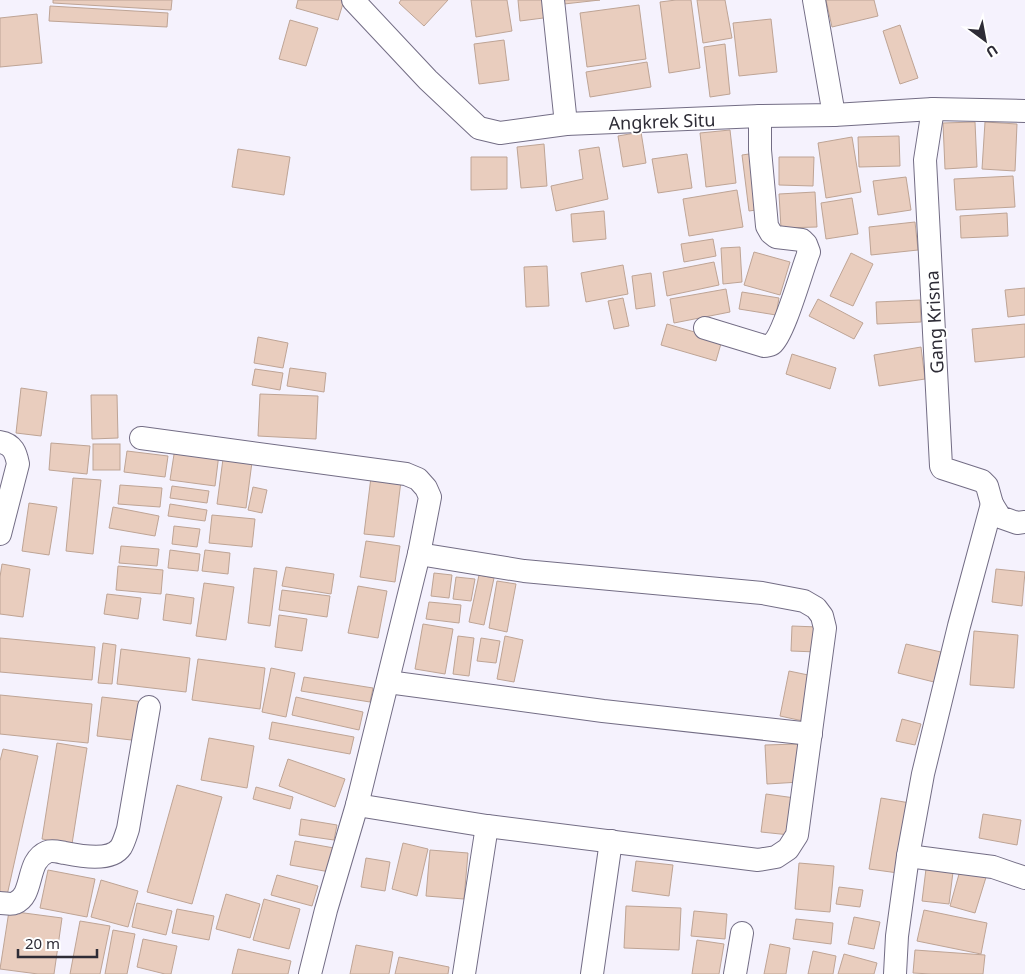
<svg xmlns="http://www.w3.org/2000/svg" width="1025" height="974" font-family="'Noto Sans',sans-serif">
  <rect width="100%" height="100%" fill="#f5f2fd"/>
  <!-- building -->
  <g fill="#e9cdbe" stroke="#bea495">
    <path d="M53,0h119l-1,10 -118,-7z"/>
    <path d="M298,0h46l-6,20 -42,-12z"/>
    <path d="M401,0h47l-24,26 -25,-23z"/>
    <path d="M471,0h36l5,31 -36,6z"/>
    <path d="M518,0h31l2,17 -31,4z"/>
    <path d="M563,0h37l-36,4z"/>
    <path d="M676,0h15l9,68 -31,5 -9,-71z"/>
    <path d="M697,0h28l7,38 -29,5z"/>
    <path d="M826,0h48l4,16 -46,11z"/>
    <path d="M639,5l7,54 -59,8 -7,-54z"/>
    <path d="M50,6l118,7 -1,14 -118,-6z"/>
    <path d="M37,14l5,49 -42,4v-49z"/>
    <path d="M771,19l6,53 -38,4 -6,-53z"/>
    <path d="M290,20l28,8 -12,38 -27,-7z"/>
    <path d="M900,25l18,53 -18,6 -17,-53z"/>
    <path d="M504,40l5,40 -30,4 -5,-40z"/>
    <path d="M725,44l5,50 -20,3 -6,-50z"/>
    <path d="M647,62l4,25 -61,10 -4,-25z"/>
    <path d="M975,122l2,45 -32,2 -2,-46z"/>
    <path d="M985,122l32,2 -2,47 -33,-2z"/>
    <path d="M730,130l6,53 -30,4 -6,-54z"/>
    <path d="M641,132l5,31 -23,4 -5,-31z"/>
    <path d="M899,136l1,30 -41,1 -1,-30z"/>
    <path d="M852,137l9,55 -35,6 -8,-55z"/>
    <path d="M544,144l3,42 -26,2 -4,-41z"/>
    <path d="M599,147l9,52 -52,12 -5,-25 32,-7 -4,-29z"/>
    <path d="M238,149l52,8 -6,38 -52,-8z"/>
    <path d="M756,153l7,56 -14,2 -7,-56z"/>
    <path d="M687,154l5,34 -34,5 -6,-34z"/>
    <path d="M471,157h36v32l-36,1z"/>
    <path d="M779,157h35l-1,29 -34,-1z"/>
    <path d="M1013,176l2,31 -59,3 -2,-31z"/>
    <path d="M906,177l5,33 -33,5 -5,-34z"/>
    <path d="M737,190l6,37 -54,9 -6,-37z"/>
    <path d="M815,192l2,35 -36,1 -2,-34z"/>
    <path d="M852,198l6,36 -32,5 -5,-36z"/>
    <path d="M604,211l2,28 -33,3 -2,-28z"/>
    <path d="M1007,213l1,23 -47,2 -1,-22z"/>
    <path d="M915,222l3,28 -47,5 -2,-28z"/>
    <path d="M713,239l3,17 -32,6 -3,-18z"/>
    <path d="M740,247l2,35 -19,2 -2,-36z"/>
    <path d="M754,252l36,10 -10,33 -36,-10z"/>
    <path d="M851,253l22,11 -20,42 -23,-10z"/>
    <path d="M714,262l5,23 -52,11 -4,-24z"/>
    <path d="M623,265l5,29 -42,8 -5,-29z"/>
    <path d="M547,266l2,40 -23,1 -2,-40z"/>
    <path d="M651,273l4,33 -19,3 -4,-33z"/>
    <path d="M1025,288v27l-17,2 -3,-27z"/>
    <path d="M726,289l4,23 -56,11 -4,-24z"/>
    <path d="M742,292l37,6 -3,17 -37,-6z"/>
    <path d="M623,298l6,28 -15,3 -6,-28z"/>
    <path d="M818,299l45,24 -9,16 -45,-23z"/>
    <path d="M920,300l1,22 -44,2 -1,-22z"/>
    <path d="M667,324l55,16 -6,21 -55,-16z"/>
    <path d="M1025,324v33l-50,5 -3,-33z"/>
    <path d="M258,337l30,6 -5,25 -29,-5z"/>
    <path d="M921,347l4,32 -46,7 -5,-31z"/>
    <path d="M792,354l44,14 -6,21 -44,-15z"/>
    <path d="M290,368l36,5 -2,19 -37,-6z"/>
    <path d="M255,369l28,4 -3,17 -28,-5z"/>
    <path d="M21,388l26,4 -6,44 -25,-3z"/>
    <path d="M260,394l58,2 -2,43 -58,-3z"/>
    <path d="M91,395h26l1,43 -26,1z"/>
    <path d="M51,443l39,3 -3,28 -38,-4z"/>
    <rect x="93" y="444" width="27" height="26"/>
    <path d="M175,448l44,6 -4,32 -45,-6z"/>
    <path d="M127,451l41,5 -3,21 -41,-5z"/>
    <path d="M223,459l29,3 -6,46 -29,-4z"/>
    <path d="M371,477l30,4 -7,56 -30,-3z"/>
    <path d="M73,478l28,2 -8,74 -27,-3z"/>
    <path d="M120,485l42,3 -2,19 -42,-3z"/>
    <path d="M172,486l37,5 -2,12 -37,-5z"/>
    <path d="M253,487l14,3 -5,23 -14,-3z"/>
    <path d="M29,503l28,4 -8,48 -27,-4z"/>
    <path d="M170,504l37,6 -2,11 -37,-5z"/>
    <path d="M113,507l46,9 -4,20 -46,-8z"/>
    <path d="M212,515l43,4 -3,28 -43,-4z"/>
    <path d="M174,526l26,3 -3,18 -25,-3z"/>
    <path d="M366,541l34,5 -5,36 -35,-5z"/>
    <path d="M121,546l38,3 -2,17 -38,-3z"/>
    <path d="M170,550l30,4 -2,17 -30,-3z"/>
    <path d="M205,550l25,3 -2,21 -26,-3z"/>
    <path d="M2,564l28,5 -7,48 -23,-3v-37z"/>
    <path d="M118,566l45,4 -2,24 -45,-4z"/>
    <path d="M286,567l48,7 -3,20 -49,-8z"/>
    <path d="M254,568l23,3 -7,55 -22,-3z"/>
    <path d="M996,569l29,3 -3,34 -30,-4z"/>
    <path d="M434,573l18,2 -3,23 -18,-2z"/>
    <path d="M479,575l15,3 -10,47 -15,-3z"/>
    <path d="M456,577l19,2 -4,22 -18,-2z"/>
    <path d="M497,581l19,3 -9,48 -18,-4z"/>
    <path d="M204,583l30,4 -8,53 -30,-4z"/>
    <path d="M358,586l29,5 -9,47 -30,-5z"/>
    <path d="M282,590l48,6 -3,21 -48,-7z"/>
    <path d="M107,594l34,4 -3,21 -34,-5z"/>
    <path d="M166,594l28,4 -3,26 -28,-4z"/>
    <path d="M429,602l32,3 -2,18 -33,-4z"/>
    <path d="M279,615l28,4 -5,32 -27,-4z"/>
    <path d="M423,624l30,5 -8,45 -30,-5z"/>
    <path d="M792,626l26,1 -1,25 -26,-1z"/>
    <path d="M974,631l44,4 -4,53 -44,-3z"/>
    <path d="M458,636l16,2 -5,38 -16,-2z"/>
    <path d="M505,636l18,4 -9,42 -17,-3z"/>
    <path d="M0,638l95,9 -3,33 -92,-8z"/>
    <path d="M481,638l19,3 -4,22 -19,-2z"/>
    <path d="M103,643l13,2 -4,39 -14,-1z"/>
    <path d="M906,644l35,8 -7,30 -36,-9z"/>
    <path d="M121,649l69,9 -4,34 -69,-8z"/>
    <path d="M198,659l67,9 -5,41 -68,-9z"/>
    <path d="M271,668l24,5 -9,44 -24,-5z"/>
    <path d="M789,671l24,5 -10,45 -23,-5z"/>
    <path d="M304,677l69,11 -3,14 -69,-11z"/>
    <path d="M0,695l92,9 -4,39 -88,-9z"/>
    <path d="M102,697l43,5 -5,39 -43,-5z"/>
    <path d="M296,697l67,15 -4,18 -67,-15z"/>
    <path d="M902,719l19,5 -6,21 -19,-4z"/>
    <path d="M272,722l82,15 -4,17 -81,-15z"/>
    <path d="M209,738l45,8 -7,42 -46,-8z"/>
    <path d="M57,743l30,5 -15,96 -30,-5z"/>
    <path d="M798,744l2,38 -33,2 -2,-39z"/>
    <path d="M3,749l35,7 -32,144 -6,-1v-138z"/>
    <path d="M288,759l57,20 -10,28 -56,-21z"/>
    <path d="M177,785l45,12 -30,107 -45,-12z"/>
    <path d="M256,787l37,10 -3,12 -37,-10z"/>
    <path d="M766,794l29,4 -5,37 -29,-3z"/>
    <path d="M881,798l29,5 -12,70 -29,-4z"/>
    <path d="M983,814l38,6 -4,25 -38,-7z"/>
    <path d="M301,819l36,6 -3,15 -35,-5z"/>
    <path d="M295,841l39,7 -4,24 -40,-7z"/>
    <path d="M403,843l25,6 -11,47 -25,-7z"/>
    <path d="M430,850l38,3 -4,46 -38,-3z"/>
    <path d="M366,858l24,4 -5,29 -24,-4z"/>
    <path d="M636,861l37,4 -4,31 -37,-5z"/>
    <path d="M799,863l35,3 -4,46 -35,-3z"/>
    <path d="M961,867l26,7 -12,39 -25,-7z"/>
    <path d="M926,869l27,3 -4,32 -27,-3z"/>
    <path d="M48,870l47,9 -8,38 -47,-9z"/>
    <path d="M277,875l41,11 -6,20 -41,-11z"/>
    <path d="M101,880l37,11 -10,36 -37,-10z"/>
    <path d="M839,887l24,3 -3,17 -24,-3z"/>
    <path d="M226,894l34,10 -10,34 -34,-9z"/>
    <path d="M264,899l36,10 -11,40 -36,-9z"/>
    <path d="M137,903l35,8 -6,24 -34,-8z"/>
    <path d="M626,906l55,2 -2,42 -55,-2z"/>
    <path d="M177,909l37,7 -5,24 -37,-7z"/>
    <path d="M924,910l63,13 -6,31 -64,-13z"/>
    <path d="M9,911l53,7 -8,56h-16l-38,-5z"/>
    <path d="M694,911l33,3 -2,25 -34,-3z"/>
    <path d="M854,917l26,5 -6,27 -26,-5z"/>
    <path d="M796,919l37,4 -2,21 -38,-5z"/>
    <path d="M80,921l30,5 -10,48h-30z"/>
    <path d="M113,930l22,4 -8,40h-22z"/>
    <path d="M143,939l34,7 -6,28h-6l-28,-7z"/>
    <path d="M697,940l27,4 -5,30h-27z"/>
    <path d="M770,944l20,4 -4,26h-22z"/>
    <path d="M356,945l37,7 -4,22h-39z"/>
    <path d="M238,949l53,12 -3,13h-56z"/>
    <path d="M915,950l70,5 -2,19h-52l-18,-1z"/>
    <path d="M813,951l23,5 -3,18h-25z"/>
    <path d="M844,954l33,9 -3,11h-36z"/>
    <path d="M399,957l50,10 -1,7h-53z"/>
  </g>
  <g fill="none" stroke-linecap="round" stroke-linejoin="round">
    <defs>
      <g id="street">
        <path d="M353,0l75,80 51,48 21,5 66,-9 194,-8 74,-1 99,-6 92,2"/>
        <path d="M553,0l13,124"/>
        <path d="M814,0l20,115"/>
        <path d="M933,109l-8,51 16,306 1,2 40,13 5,5 5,18"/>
        <path d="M705,328l59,18c2,0 7,-1 8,-2 12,-9 30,-75 37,-92l-3,-8 -4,-4 -26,-3 -5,-4 -4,-7 -7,-76v-34"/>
        <path d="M141,438l265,36 12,5 8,9 4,9 -11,57 -62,251 -31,105 -16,64"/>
        <path d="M0,442c13,2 16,11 18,22l-18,70"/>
        <path d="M388,682l215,29 208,23"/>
        <path d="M357,805l130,21 271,34 18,-3 12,-8 9,-14 28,-207 -3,-12 -6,-8 -12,-7 -42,-8 -238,-22 -105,-17"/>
        <path d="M908,856l85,11 32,11"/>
        <path d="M0,903c5,0 11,2 15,0 20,-8 10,-42 32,-51 5,-2 12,0 18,1 15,3 46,9 56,-6 3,-5 5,-12 7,-18l21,-122"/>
        <path d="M464,974l23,-148"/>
        <path d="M592,974l19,-133"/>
        <path d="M735,974l7,-41"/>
        <path d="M895,974l2,-38 11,-80 15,-82 36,-148 33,-122 8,13 17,6 8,-1"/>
      </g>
    </defs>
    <!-- street casing -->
    <use href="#street" stroke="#736d85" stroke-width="24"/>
    <!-- street -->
    <use href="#street" stroke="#fff" stroke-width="22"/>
  </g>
  <g text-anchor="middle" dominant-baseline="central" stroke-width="4" stroke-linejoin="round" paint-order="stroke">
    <!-- street labels -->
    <g font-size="18" fill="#2e2c36" stroke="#fff">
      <text transform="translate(662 121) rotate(-2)">Angkrek Situ</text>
      <text transform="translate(934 322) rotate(-93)">Gang Krisna</text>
    </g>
  </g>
  <!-- north arrow -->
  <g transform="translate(985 40) rotate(148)" stroke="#ffffff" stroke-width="4" paint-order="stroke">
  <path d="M0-4L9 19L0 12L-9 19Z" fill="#2e2c36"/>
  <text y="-8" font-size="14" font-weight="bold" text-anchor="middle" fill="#2e2c36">U</text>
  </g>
  <!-- scale -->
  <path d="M18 949v8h79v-8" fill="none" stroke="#2e2c36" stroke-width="2.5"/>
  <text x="25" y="949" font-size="15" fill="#2e2c36" stroke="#ffffff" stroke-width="4" paint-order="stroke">20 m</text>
</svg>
